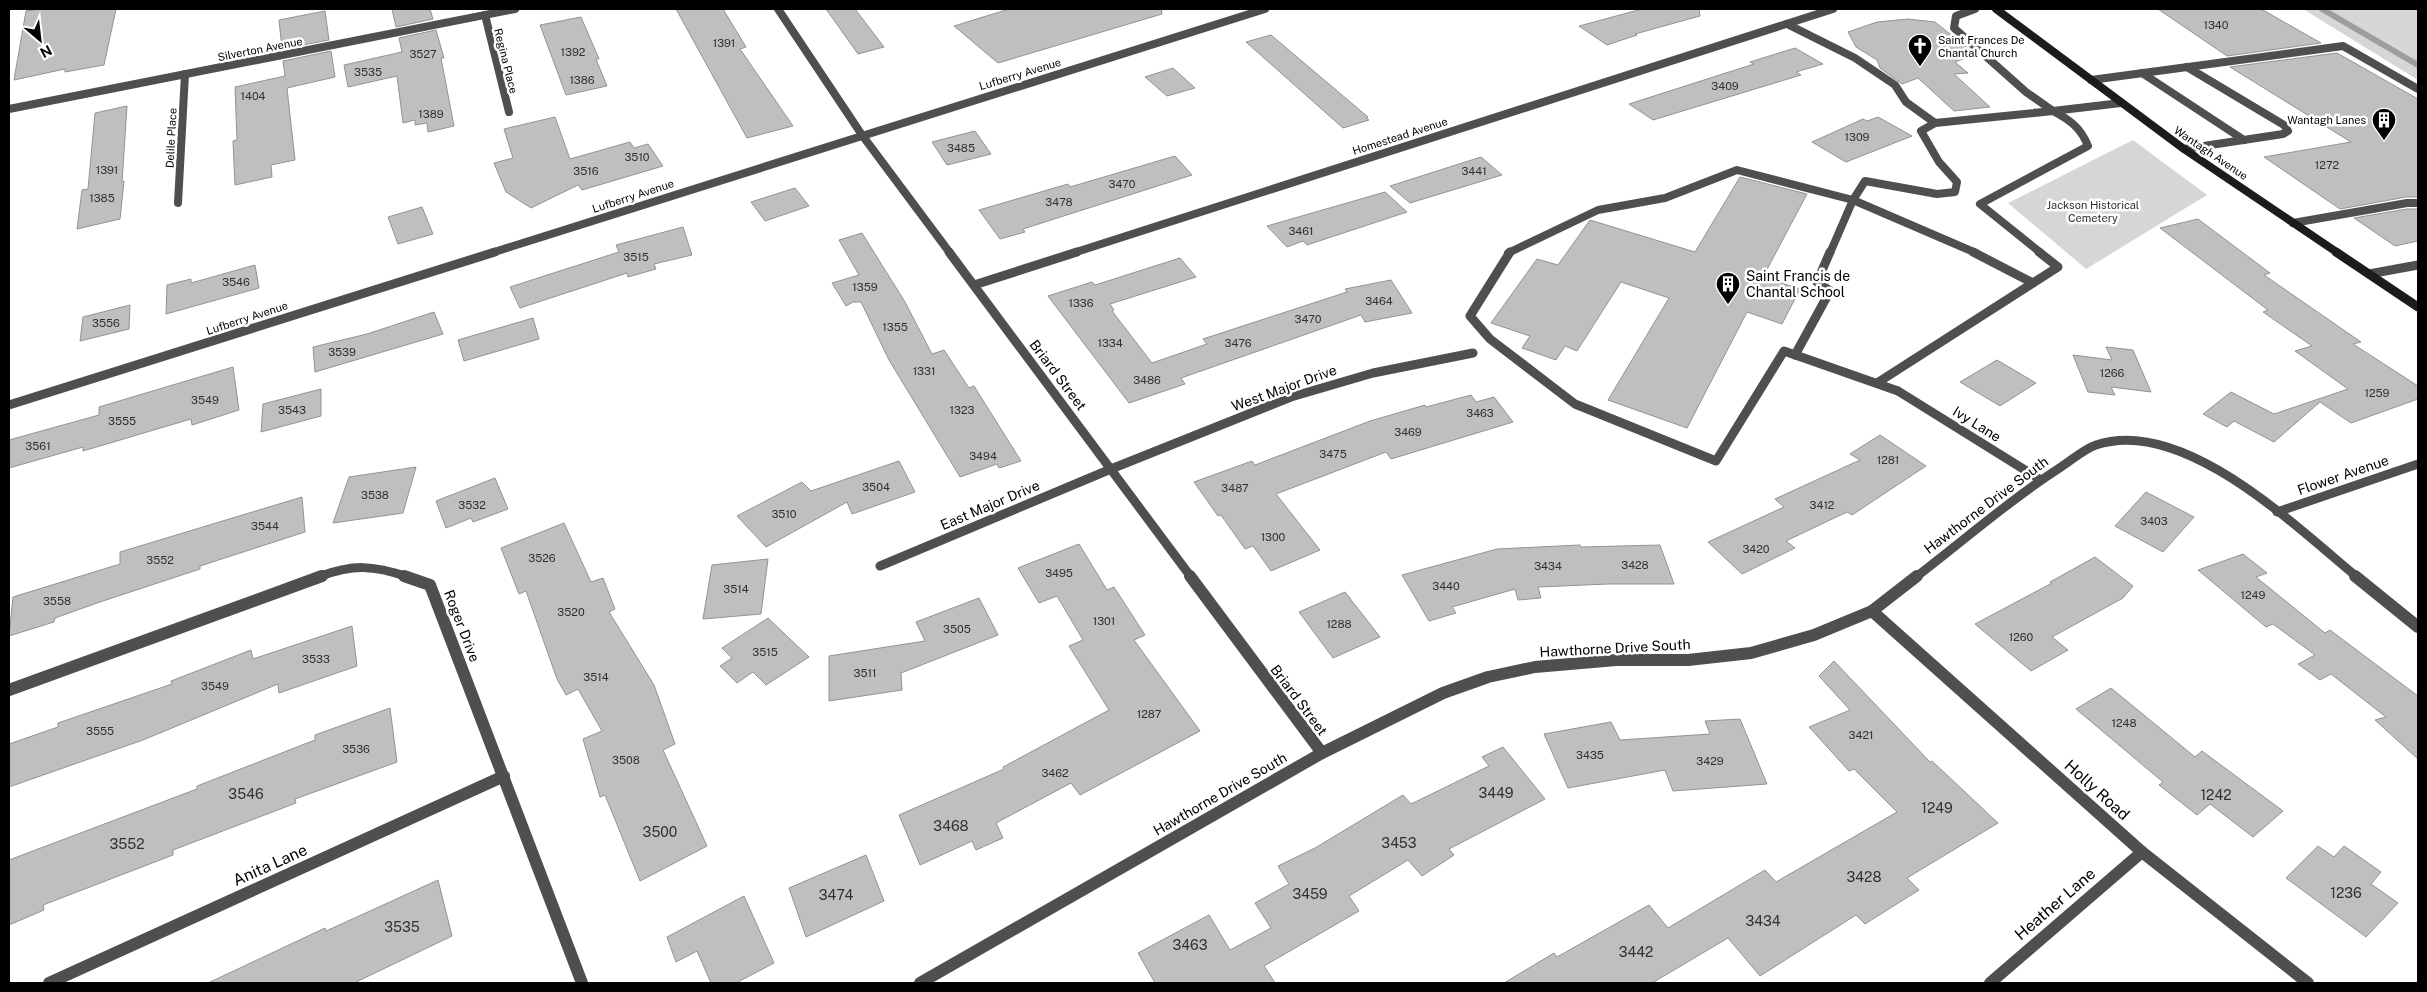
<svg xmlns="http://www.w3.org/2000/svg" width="2427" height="992" font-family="'Public Sans',sans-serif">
  <rect width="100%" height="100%" fill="#fff"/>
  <!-- green -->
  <g fill="#d6d6d6">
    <path d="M2303,9h115v71z"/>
    <path d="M2133,140l74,55 -121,74 -78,-66z"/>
  </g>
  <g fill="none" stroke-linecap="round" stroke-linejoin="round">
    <!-- stream -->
    <path stroke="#9d9d9d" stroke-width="6" d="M2322,9l96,56"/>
  </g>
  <!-- building -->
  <g fill="#bfbfbf" stroke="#939393">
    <path d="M40,9h76l-12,56 -39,7v-3l-51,11 12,-69z"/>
    <path d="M392,9h38l3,10 -37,8z"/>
    <path d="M676,9h47l23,38 -6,2 53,77 -46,12z"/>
    <path d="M826,9h29l29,38 -26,7z"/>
    <path d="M1009,9h152l1,5 -164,49 -44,-37z"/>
    <path d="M1642,9h57l1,7 -65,18 2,1 -30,10 -28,-19z"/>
    <path d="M2158,9h103l60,34 -94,13z"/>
    <path d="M325,11l4,29 -47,9 -3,-29z"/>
    <path d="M581,17l18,42h-3l11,27 -41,9 -26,-70z"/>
    <path d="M1908,19l27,3 34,27 5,6 -19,7 13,11 -14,1 36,33 -36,4 -36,-33 -16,6 -22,-16 -3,-8 -21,-13 -8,-15 29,-10z"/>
    <path d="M436,30l8,28h-3l13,68 -26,6 -1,-9 -12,2v-5l-12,3 -6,-47 -49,11 -4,-22 58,-13 -3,-14z"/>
    <path d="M1271,35l97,82 -2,1 3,2 -26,8 -97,-86z"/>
    <path d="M1795,48l28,16 -27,8 5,3 -148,45 -24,-16 125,-40 -4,-2z"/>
    <path d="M331,51l4,26 -48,11 8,72 -24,5 1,12 -37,8 -2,-44 4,-1 -2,-53 50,-11 -2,-15z"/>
    <path d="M2337,53l81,46v98h-12l-66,12 -76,-52 87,-15 -121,-75z"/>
    <path d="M1173,68l22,20 -28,8 -22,-19z"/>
    <path d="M127,106l-5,76 2,-1 -4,38 -43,10 5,-39 6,-1 7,-76z"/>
    <path d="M555,117l15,42 60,-17 4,6 14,-4 15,22 -81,24 -4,-5 -47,23 -25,-16 -12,-29 19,-5 -9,-29z"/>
    <path d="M1878,117l34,19 -66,26 -34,-20 51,-23 4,2z"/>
    <path d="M975,131l16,23 -44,11 -15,-23z"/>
    <path d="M1175,156l17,19 -169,54 2,3 -25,7 -21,-29 89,-26 2,3z"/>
    <path d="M1481,157l21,18 -92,28 -20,-17z"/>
    <path d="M1740,177l67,17 -44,83 37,12 -18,35 -35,-12 -60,116 -79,-28 61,-102 -48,-16 -44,69 -12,-5 -9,14 -34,-12 8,-12 -39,-13 46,-64 21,6 32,-45 105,32z"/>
    <path d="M795,188l14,18 -44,15 -14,-19z"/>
    <path d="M1385,192l22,20 -100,33 -4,-4 -16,6 -20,-21z"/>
    <path d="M422,207l11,27 -35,10 -10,-27z"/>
    <path d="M2407,209h11v32l-23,5 -41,-28z"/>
    <path d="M2198,219l72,54 -6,2 97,67 -8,2 65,42v13l-67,24 -31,-21 -46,40 -40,-21 -7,6 -24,-13 28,-22 43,22 74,-25 -53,-38 17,-5 -49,-34 5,-2 -108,-82z"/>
    <path d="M683,227l9,28 -38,9 2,5 -28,8 -1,-4 -107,35 -10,-21 109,-35 -3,-7z"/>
    <path d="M862,233l43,69 27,52 12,-4 25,38 5,-2 47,75 -22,7 -2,-4 -37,13 -71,-117 -28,-58h-8l-7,4 -14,-23 27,-8 -20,-35z"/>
    <path d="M1180,258l16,19 -86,27 4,6 -2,1 40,52 55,-19 -4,-5 144,-47 -2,-3 46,-9 21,33 -47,9 -4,-7 -180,63 4,6 -56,19 -81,-107 44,-14 3,3z"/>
    <path d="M255,265l4,23 -93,26 1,-29 24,-6v4z"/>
    <path d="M130,305l-1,24 -49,12 3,-24z"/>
    <path d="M434,312l9,22 -128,38 -2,-25 54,-13z"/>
    <path d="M533,318l6,21 -75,22 -6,-21z"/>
    <path d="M2106,347l27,3 18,42 -40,-5 4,8 -27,-3 -15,-37 39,5z"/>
    <path d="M1997,360l39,23 -36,23 -40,-24z"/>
    <path d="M233,367l6,43 -47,15 -1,-6 -108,32v-4l-74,21v-28l90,-25v-8z"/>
    <path d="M321,389v27l-60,16 2,-28z"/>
    <path d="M1471,395l5,7 18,-5 19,25 -122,37 -5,-7 -110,42 44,56 -49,21 -18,-25 -8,3 -24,-34 -3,1 -24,-34 58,-21 3,4 115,-44 55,-16 1,2z"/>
    <path d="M1880,435l46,31 -74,49 -5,-3 -61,29 9,7 -53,26 -34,-32 76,-35 -9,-8 85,-39 -10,-6z"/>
    <path d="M899,461l16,31 -63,22 -5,-12 -81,45 -29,-31 65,-34 9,9z"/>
    <path d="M416,467l-13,46 -70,10 16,-46z"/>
    <path d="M495,478l13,31 -35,13 -2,-4 -25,10 -10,-27z"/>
    <path d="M2146,492l48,25 -31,35 -48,-26z"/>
    <path d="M302,497l3,35 -105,34v3l-100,33 -45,16 -1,4 -45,14 4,-39 107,-33v-12z"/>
    <path d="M564,523l27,59 12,-4 12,31 -6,3 45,73 21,59 -12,6 44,96 -67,35 -35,-86 -5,2 -17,-58 19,-8 -24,-42 -12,6 -9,-16 -31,-88 -7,3 -18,-46z"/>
    <path d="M1079,544l28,46 7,-3 31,48 -11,5 66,91 -120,64 -9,-12 -75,40 7,15 -27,12 -4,-9 -52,24 -21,-50 105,-46 -1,-2 106,-57 -40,-64 14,-6 -26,-44 -18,7 -21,-35z"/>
    <path d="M1580,545l1,2 79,-2 14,39h-66l-70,3 3,11 -23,2 -3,-11 -63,18 4,6 -27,8 -27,-46 95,-26z"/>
    <path d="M2243,554l24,19 -11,4 69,56 5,-3 88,66v63l-43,-39 11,-3 -55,-43 -11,6 -22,-16 17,-9 -42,-31 -7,3 -68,-57z"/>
    <path d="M2095,557l38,29 -10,12 -71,39 16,13 -37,21 -56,-47 77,-41 -2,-1z"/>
    <path d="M768,559l-7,55 -58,5 9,-54z"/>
    <path d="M1345,592l35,45 -47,21 -34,-46z"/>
    <path d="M979,598l19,37 -97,38 1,17 -73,11v-45l96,-15 -9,-19z"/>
    <path d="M768,618l41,39 -43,28 -13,-13 -16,11 -17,-17 12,-8 -10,-10z"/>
    <path d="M352,626l5,40 -78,27 -1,-9 -135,56 -134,47v-43l49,-17v-4l114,-39 -1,-3 80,-31 2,9z"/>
    <path d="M1834,661l96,101 2,-1 66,62 -91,55 12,12 -54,34 -9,-9 -96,61 -32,-38 -76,45h-148l50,-30 3,4 92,-52 19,23 97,-58 11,12 121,-70 -43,-43 -5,2 -40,-44 41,-17 -31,-34z"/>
    <path d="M2111,688l84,69 7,-6 81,60 -30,26 -43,-33 -13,11 -38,-30 4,-3 -87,-73z"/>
    <path d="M390,708l7,54 -102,37 1,4 -123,47v5l-130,50 1,5 -35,15v-65l188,-71v-3l118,-46v-5z"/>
    <path d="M1740,719l27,65 -94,7 -8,-21 -97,18 -24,-54 67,-12 9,18 90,-6 -5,-13z"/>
    <path d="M1503,747l42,52 -96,50 5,6 -32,21 -14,-16 -59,36 10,15 -95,55 11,17h-120l-17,-30 71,-38 21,35 41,-22 -16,-25 34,-19 -11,-18 37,-18 88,-53 8,9 78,-38 -7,-9z"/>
    <path d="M2318,846l16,11 10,-11 37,26 -10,12 27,19 -32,34 -80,-59z"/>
    <path d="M866,855l18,46 -78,36 -17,-49z"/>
    <path d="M438,880l14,56 -98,47h-146l117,-55 1,3z"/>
    <path d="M744,896l30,67 -38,20h-25l-14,-32 -21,11 -9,-25z"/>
  </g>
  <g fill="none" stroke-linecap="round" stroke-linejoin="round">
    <!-- lane-far1 -->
    <g stroke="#4f4f4f" stroke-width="8">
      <path d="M1787,24l68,34 40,27 11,17 29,21 118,-12 -27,-19 -72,-64 2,-12 19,-7"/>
      <path d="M2142,73l102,67"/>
      <path d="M2091,80l252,-34 75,43"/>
      <path d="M2053,111l68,-8"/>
      <path d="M2184,149l99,-15 5,-3 -4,-6 -97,-58"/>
      <path d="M2293,223l114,-20h11"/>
      <path d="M1508,253l90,-43 67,-12 72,-28 116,30 123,53"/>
      <path d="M1830,253l23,-53 12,-19 72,13 18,-2 2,-10 -18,-20 -18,-31 14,-8"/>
      <path d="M2041,253l-61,-49 108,-58c-7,-18 -18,-26 -35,-35"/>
    </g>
    <!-- lane -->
    <g stroke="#4f4f4f" stroke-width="9">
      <path d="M1510,252l-40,64 20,23 85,65 141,57 68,-110 114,40"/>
      <path d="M1973,252l60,31"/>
      <path d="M2369,274l49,-9"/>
      <path d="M1795,355l35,-64 -13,-9 13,-30"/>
      <path d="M1877,383l181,-116 -19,-15"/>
    </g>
    <!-- street-far2 -->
    <g stroke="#4f4f4f" stroke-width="8">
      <path d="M778,9l84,126 88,118"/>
      <path d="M485,15l24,97"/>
      <path d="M9,109l506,-100"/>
      <path d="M178,203l7,-129"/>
      <path d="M491,253l774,-244"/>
      <path d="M1073,253l760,-244"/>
    </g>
    <!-- street-far1 -->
    <g stroke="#4f4f4f" stroke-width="9">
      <path d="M949,252l242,325"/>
      <path d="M974,285l103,-33"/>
      <path d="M1898,391l143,89"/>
      <path d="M9,405l486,-153"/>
      <path d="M2277,512l141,-48"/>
      <path d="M880,566l231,-97 180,-72 82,-24 100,-20"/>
      <path d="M318,577c35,-13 55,-12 90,0"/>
      <path d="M1916,577c48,-37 94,-77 145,-110 11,-7 23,-18 35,-22 87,-29 199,81 261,132"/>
    </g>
    <!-- street -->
    <g stroke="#4f4f4f" stroke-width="12">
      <path d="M404,576l26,9 152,398"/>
      <path d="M1190,576l132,177"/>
      <path d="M2355,576l63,51"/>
      <path d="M1872,611l270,241 166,131"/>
      <path d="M9,690l313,-114"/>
      <path d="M49,983l455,-207"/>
      <path d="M920,983l402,-230 121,-60 45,-16 47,-10 81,-7h72l63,-7 63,-18 58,-24 45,-35"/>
      <path d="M1990,983l152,-131"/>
    </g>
    <!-- secondary-far1 -->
    <path stroke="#1c1c1c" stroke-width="8" d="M1996,9l188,140 154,104"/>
    <!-- secondary -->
    <path stroke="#1c1c1c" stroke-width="9" d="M2336,252l82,55"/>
  </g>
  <!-- icons -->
  <defs>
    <symbol id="church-pin" viewBox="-11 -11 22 30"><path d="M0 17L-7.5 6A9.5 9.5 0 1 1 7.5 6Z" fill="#000" stroke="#fff"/><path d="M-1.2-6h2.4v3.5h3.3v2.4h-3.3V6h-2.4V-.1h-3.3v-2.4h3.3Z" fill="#fff"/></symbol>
    <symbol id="building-pin" viewBox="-11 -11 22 30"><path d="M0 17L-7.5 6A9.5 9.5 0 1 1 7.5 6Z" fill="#000" stroke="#fff"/><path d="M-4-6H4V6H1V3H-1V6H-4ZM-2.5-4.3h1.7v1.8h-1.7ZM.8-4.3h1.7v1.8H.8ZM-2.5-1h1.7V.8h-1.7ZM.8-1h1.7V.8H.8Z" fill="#fff"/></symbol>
  </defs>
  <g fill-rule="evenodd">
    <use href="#church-pin" x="1906" y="32" width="28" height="38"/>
    <use href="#building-pin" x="2370" y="106" width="28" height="38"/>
    <use href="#building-pin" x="1714" y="270" width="28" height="38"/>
  </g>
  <g text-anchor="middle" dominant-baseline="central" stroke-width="5" stroke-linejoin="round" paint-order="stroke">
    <!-- number labels -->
    <g font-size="11" fill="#303030">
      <text x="2216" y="25">1340</text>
      <text x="724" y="43">1391</text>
      <text x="573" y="52">1392</text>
      <text x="423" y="54">3527</text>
      <text x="368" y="72">3535</text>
      <text x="582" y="80">1386</text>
      <text x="1725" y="86">3409</text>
      <text x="253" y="96">1404</text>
      <text x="431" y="114">1389</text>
      <text x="1857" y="137">1309</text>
      <text x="961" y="148">3485</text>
      <text x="637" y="157">3510</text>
      <text x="2327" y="165">1272</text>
      <text x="107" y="170">1391</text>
      <text x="586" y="171">3516</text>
      <text x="1474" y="171">3441</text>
      <text x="1122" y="184">3470</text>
      <text x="102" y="198">1385</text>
      <text x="1059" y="202">3478</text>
      <text x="1301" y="231">3461</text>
      <text x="636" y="257">3515</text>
      <text x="236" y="282">3546</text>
      <text x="865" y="287">1359</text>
      <text x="1379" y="301">3464</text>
      <text x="1081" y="303">1336</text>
      <text x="1308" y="319">3470</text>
      <text x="106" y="323">3556</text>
      <text x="895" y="327">1355</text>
      <text x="1110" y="343">1334</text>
      <text x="1238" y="343">3476</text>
      <text x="342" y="352">3539</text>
      <text x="924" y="371">1331</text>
      <text x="2112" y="373">1266</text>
      <text x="1147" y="380">3486</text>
      <text x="2377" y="393">1259</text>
      <text x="205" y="400">3549</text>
      <text x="292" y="410">3543</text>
      <text x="962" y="410">1323</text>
      <text x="1480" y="413">3463</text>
      <text x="122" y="421">3555</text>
      <text x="1408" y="432">3469</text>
      <text x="38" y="446">3561</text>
      <text x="1333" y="454">3475</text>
      <text x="983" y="456">3494</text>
      <text x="1888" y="460">1281</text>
      <text x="876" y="487">3504</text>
      <text x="1235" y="488">3487</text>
      <text x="375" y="495">3538</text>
      <text x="472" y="505">3532</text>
      <text x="1822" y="505">3412</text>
      <text x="784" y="514">3510</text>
      <text x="2154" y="521">3403</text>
      <text x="265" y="526">3544</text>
      <text x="1273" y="537">1300</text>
      <text x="1756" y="549">3420</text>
      <text x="542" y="558">3526</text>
      <text x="160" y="560">3552</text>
      <text x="1635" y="565">3428</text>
      <text x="1548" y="566">3434</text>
      <text x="1059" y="573">3495</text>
      <text x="1446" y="586">3440</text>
      <text x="736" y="589">3514</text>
      <text x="2253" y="595">1249</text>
      <text x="57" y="601">3558</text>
      <text x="571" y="612">3520</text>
      <text x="1104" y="621">1301</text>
      <text x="1339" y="624">1288</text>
      <text x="957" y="629">3505</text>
      <text x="2021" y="637">1260</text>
      <text x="765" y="652">3515</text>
      <text x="316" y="659">3533</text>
      <text x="865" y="673">3511</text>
      <text x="596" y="677">3514</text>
      <text x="215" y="686">3549</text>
      <text x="1149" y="714">1287</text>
      <text x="2124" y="723">1248</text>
      <text x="100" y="731">3555</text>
      <text x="1861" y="735">3421</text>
      <text x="356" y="749">3536</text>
      <text x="1590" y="755">3435</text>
      <text x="626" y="760">3508</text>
      <text x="1710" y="761">3429</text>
      <text x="1055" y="773">3462</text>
    </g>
    <!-- far-poi labels -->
    <g font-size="11" fill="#000" stroke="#fff" text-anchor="start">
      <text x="1938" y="40">Saint Frances De<tspan x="1938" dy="13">Chantal Church</tspan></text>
      <text x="2366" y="120" text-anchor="end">Wantagh Lanes</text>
    </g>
    <!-- far-street labels -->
    <g font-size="11" fill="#000" stroke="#fff">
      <text transform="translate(260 49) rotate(-11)">Silverton Avenue</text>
      <text transform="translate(506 61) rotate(76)">Regina Place</text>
      <text transform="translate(1020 74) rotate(-17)">Lufberry Avenue</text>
      <text transform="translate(1400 136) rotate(-18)">Homestead Avenue</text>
      <text transform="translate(171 138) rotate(-87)">Delile Place</text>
      <text transform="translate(2211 153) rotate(34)">Wantagh Avenue</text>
      <text transform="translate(633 196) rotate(-18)">Lufberry Avenue</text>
      <text transform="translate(247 318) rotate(-18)">Lufberry Avenue</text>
    </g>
    <!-- far-park labels -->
    <g font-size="11" fill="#2d2d2d" stroke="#fff">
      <text x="2093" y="205">Jackson Historical<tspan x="2093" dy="13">Cemetery</tspan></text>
    </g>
    <!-- poi labels -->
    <g font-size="14" fill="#000" stroke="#fff" text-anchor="start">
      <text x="1746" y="276">Saint Francis de<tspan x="1746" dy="16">Chantal School</tspan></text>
    </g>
    <!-- street labels -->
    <g font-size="14" fill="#000" stroke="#fff">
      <text transform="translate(1058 375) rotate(53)">Briard Street</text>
      <text transform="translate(1284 388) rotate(-20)">West Major Drive</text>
      <text transform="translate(1977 424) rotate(32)">Ivy Lane</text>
      <text transform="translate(2343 475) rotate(-19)">Flower Avenue</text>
      <text transform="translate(990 505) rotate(-23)">East Major Drive</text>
      <text transform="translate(1986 505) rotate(-37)">Hawthorne Drive South</text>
      <text transform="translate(462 626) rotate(69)">Roger Drive</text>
      <text transform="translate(1615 648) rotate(-3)">Hawthorne Drive South</text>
      <text transform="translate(1299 700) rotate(53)">Briard Street</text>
      <text transform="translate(1220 794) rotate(-30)">Hawthorne Drive South</text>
    </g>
    <!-- near-number labels -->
    <g font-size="14" fill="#303030">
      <text x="1496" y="793">3449</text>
      <text x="246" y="794">3546</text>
      <text x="2216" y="795">1242</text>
      <text x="1937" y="808">1249</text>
      <text x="951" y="826">3468</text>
      <text x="660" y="832">3500</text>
      <text x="1399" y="843">3453</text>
      <text x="127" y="844">3552</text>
      <text x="1864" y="877">3428</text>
      <text x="2346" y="893">1236</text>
      <text x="1310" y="894">3459</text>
      <text x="836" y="895">3474</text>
      <text x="1763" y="921">3434</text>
      <text x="402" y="927">3535</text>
      <text x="1190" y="945">3463</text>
      <text x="1636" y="952">3442</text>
    </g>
    <!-- near-street labels -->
    <g font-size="16" fill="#000" stroke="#fff">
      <text transform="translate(2097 790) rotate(42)">Holly Road</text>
      <text transform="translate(270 865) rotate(-24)">Anita Lane</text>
      <text transform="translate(2055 904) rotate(-41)">Heather Lane</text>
    </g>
  </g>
  <!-- border -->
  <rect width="2427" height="992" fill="none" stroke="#000000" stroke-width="20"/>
  <!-- north arrow -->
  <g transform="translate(40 40) rotate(152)" stroke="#ffffff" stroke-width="4" paint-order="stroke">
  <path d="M0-4L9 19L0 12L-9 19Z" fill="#000000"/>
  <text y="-8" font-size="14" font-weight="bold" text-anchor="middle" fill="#000000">N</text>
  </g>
</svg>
